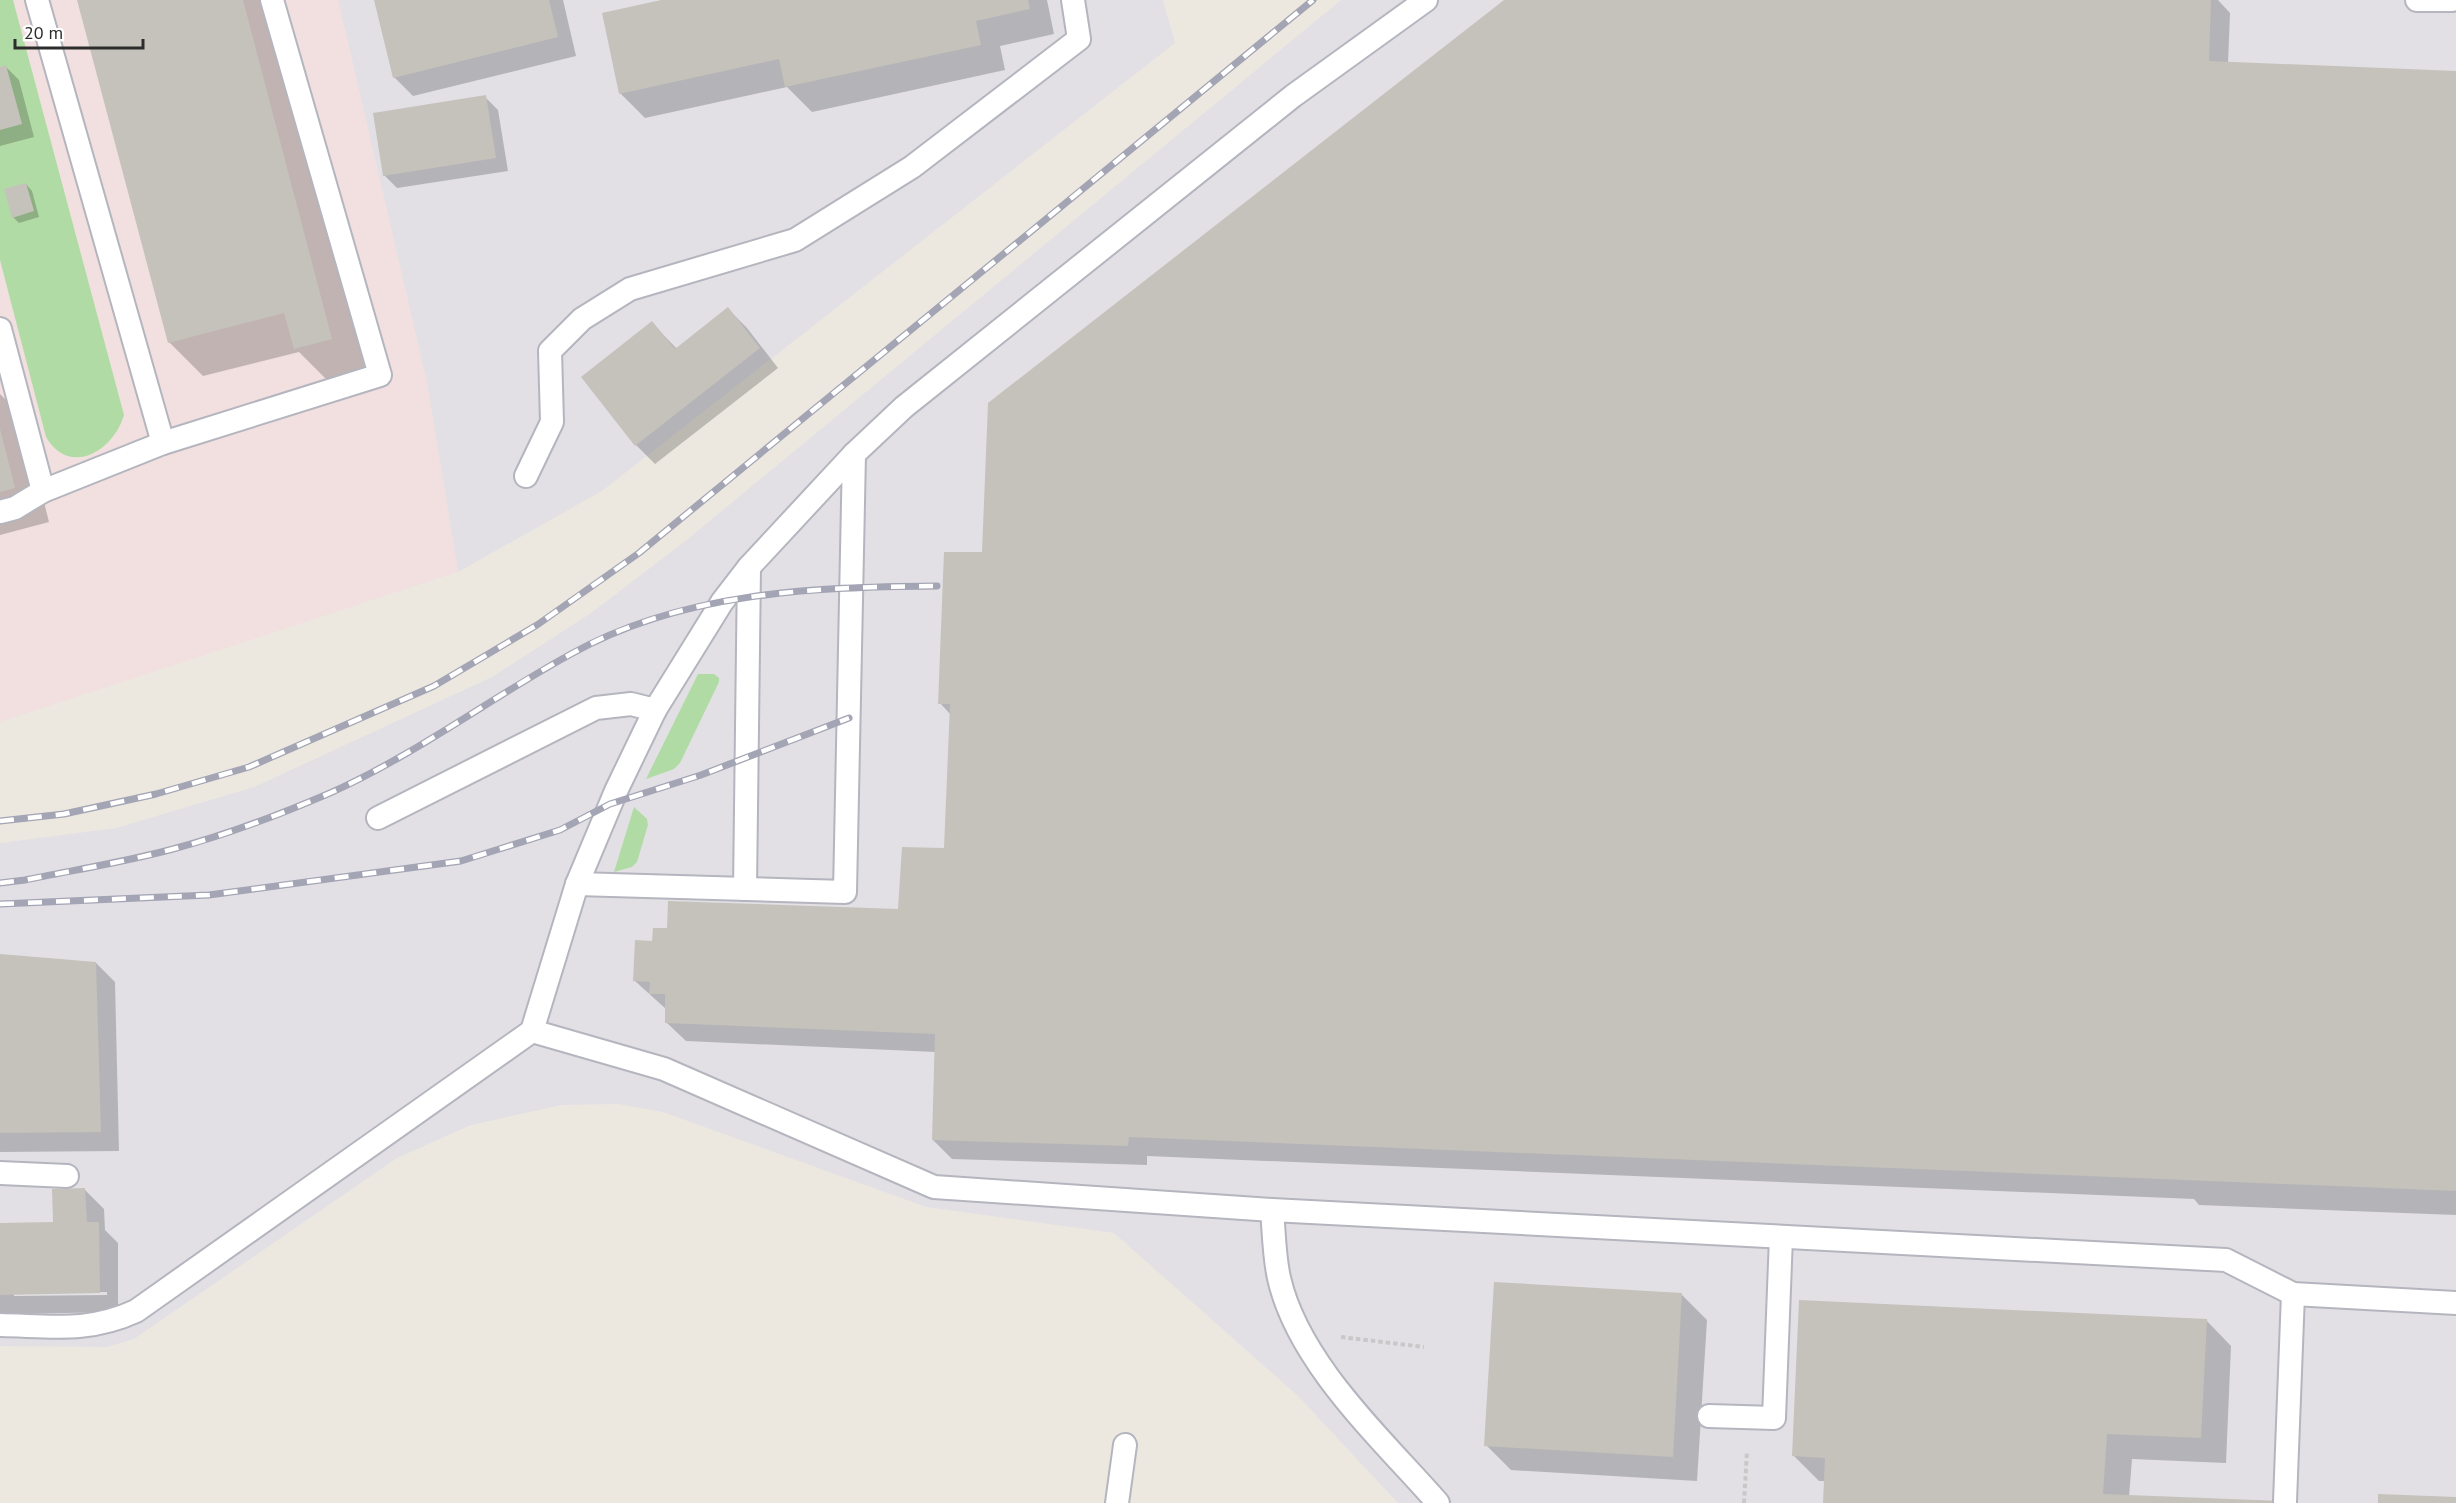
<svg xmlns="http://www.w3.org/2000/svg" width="2456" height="1503" font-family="'PT Sans',sans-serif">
  <rect width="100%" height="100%" fill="#ece8e0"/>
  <!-- industrial -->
  <g fill="#e2e0e5">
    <path d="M338,0h825l12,43 -573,448 -144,81 -31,-189z"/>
    <path d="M1341,0h1115v1503h-1058l-100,-107 -184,-163 -188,-26 -263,-95 -45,-8 -56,1 -91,20 -74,33 -263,181 -27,8 -107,-1v-503l116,-15 138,-41 238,-110 99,-64 93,-71z"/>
  </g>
  <!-- medical -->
  <path fill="#f1e0df" d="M0,0h338l89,383 31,189 -458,150z"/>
  <!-- green -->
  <g fill="#b1dba4">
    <path d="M0,0h13l111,415c-10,35 -54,63 -78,22l-46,-177z"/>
    <path d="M698,674h16l5,4v4l-39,81 -6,6 -28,10z"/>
    <path d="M634,807l13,12 1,6 -11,37 -5,5 -18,5z"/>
  </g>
  <!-- shadow -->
  <g fill="#0003" fill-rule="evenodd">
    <path d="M79,0h188l99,373 -37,9 -30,-30 -96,24 -34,-34z"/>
    <path d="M375,0h188l13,56 -163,40 -19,-19z"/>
    <path d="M668,0h379l7,34 -54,12 5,24 -193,42 -25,-25 -142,31 -25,-25z"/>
    <path d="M1507,0h711l12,13 -2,50 228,10v1142l-257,-10 -5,-6 -1047,-43v9l-195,-6 -19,-19 3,-88 -250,-11 -20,-19v-13l-31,-28 19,-39 245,-31 46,-61 6,-135 -11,-12 43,-150z"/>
    <path d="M6,67l13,13 15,57 -34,9v-78z"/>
    <path d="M485,97l13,13 10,61 -111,17 -13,-13z"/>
    <path d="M26,184l6,7 7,26 -20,6 -6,-6z"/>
    <path d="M728,309l19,19 31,40 -123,96 -19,-19 16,-122 25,26z"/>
    <path d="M0,394l23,23 26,105 -49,13z"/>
    <path d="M0,955l96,8 19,19 4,169 -119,1z"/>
    <path d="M84,1189l20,20 1,21 13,13v69l-104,2v6l-14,-1v-95h55zM107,1292v3l-93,1v-3z"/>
    <path d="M1682,1295l25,25 -10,161 -186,-11 -25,-25z"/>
    <path d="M2206,1320l25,26 -5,117 -94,-4 -3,38 167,6h-472l1,-22h-6l-25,-25z"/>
  </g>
  <!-- building -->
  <g fill="#c5c2bb">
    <path d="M77,0h166l89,339 -38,10 -10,-36 -116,30z"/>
    <path d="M374,0h175l9,37 -165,41z"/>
    <path d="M661,0h367l2,9 -54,12 5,24 -196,42 -6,-28 -160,35 -17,-81z"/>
    <path d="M1504,0h707l-2,61 247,10v1120l-1327,-54 -1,9 -196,-6 3,-106 -270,-11v-29h-16l1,-12 -17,-1 2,-41 17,1 1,-13h14l1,-27 230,8 4,-62 42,1 6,-144h-12l6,-152h38l6,-149z"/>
    <path d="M6,65l16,59 -22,6v-63z"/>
    <path d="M486,95l10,63 -113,18 -10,-63z"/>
    <path d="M26,183l8,28 -22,7 -8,-29z"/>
    <path d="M728,307l32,41 -125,98 -54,-69 71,-56 23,28z"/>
    <path d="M0,429l15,59 -15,4z"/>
    <path d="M0,954l96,8 5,170 -101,1z"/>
    <path d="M85,1188l2,34h12l1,71 -100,2v-72l53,-1 -1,-33z"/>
    <path d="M1494,1282l188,11 -9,164 -189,-11z"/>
    <path d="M1799,1300l408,19 -6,119 -94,-4 -4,60 179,7v2h-459l2,-45 -33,-2z"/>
    <path d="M2378,1494l78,3v6h-78z"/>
  </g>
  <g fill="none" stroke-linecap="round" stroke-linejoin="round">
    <defs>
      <g id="service">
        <path d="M37,0l126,443"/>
        <path d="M2417,0h35"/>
        <path d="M0,329l43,162"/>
        <path d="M526,476l26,-54 -2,-71 32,-32 48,-30 165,-49 117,-73 167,-128 -6,-39"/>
        <path d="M0,512l15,-4 28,-17 120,-48 217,-68 -108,-375"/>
        <path d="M378,818l218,-110 35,-4 24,6"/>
        <path d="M577,884l268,8 9,-438"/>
        <path d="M745,889l4,-322"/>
        <path d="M532,1031l132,38 270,118 338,23 954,50 67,34 163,9"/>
        <path d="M0,1173l67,3"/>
        <path d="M1272,1210c2,22 2,46 7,68 19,85 103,161 159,225"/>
        <path d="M0,1325c51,1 88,8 136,-14l396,-280 45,-147 39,-93 39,-81 67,-108 27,-35 105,-113 50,-47 389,-311 133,-96"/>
        <path d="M1709,1416l65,2 7,-181"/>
        <path d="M2285,1501l8,-207"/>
        <path d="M1117,1503l8,-58"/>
      </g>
    </defs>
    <!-- service casing -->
    <use href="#service" stroke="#b4b5be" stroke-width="26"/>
    <!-- path -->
    <g stroke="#c8c8c8" stroke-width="4" stroke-dasharray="4.5 3" stroke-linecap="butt">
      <path d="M1341,1337l83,10"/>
      <path d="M1744,1503l3,-52"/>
    </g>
    <!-- service -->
    <use href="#service" stroke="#fff" stroke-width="22"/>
    <defs>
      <g id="rail">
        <path d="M0,821l64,-7 92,-20 93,-27 185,-81 103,-61 102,-72 674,-553"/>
        <path d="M0,883l25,-3c49,-10 100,-18 148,-31 53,-14 106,-34 157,-56 85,-38 159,-94 241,-139 111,-62 242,-67 366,-68"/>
        <path d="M0,904l209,-9 252,-34 99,-31 50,-26 91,-29 148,-57"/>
      </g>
    </defs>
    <!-- rail casing -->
    <use href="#rail" stroke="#a3a4b4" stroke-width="7"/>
    <!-- rail -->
    <use href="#rail" stroke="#fff" stroke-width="4.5" stroke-dasharray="14" stroke-linecap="butt"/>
  </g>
  <!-- scale -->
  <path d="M15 39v9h128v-9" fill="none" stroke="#2c2c2c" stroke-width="3"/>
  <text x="24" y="39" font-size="18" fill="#2c2c2c" stroke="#ffffff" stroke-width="4.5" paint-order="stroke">20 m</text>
</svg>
